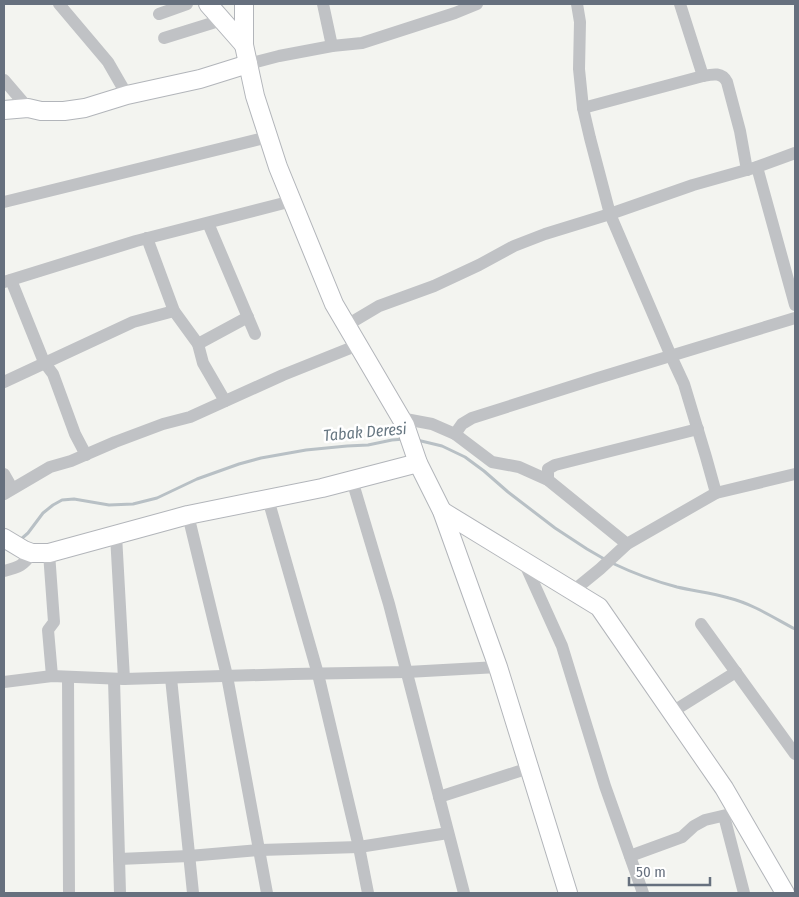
<svg xmlns="http://www.w3.org/2000/svg" width="799" height="897" font-family="'Fira Sans Condensed',sans-serif">
  <rect width="100%" height="100%" fill="#f3f4f0"/>
  <g fill="none" stroke-linecap="round" stroke-linejoin="round">
    <!-- stream -->
    <g stroke="#b8c0c5" stroke-width="3">
      <path d="M417,440l25,6 23,11 19,14 24,21 47,36 32,21 19,11"/>
      <path d="M20,540l8,-7 15,-20 10,-8 9,-5 12,-1 35,6 24,-1 24,-6 40,-19 42,-15 22,-6 45,-8 41,-4 21,-1 24,-5 12,-1"/>
      <path d="M612,563c21,10 42,18 65,24 17,4 35,6 52,11 24,6 45,20 66,31"/>
    </g>
    <defs>
      <g id="secondary">
        <path d="M208,4l36,41"/>
        <path d="M244,4v41l11,51 23,71 56,137 71,121 13,38 24,48 56,156 70,226"/>
        <path d="M4,110l24,-2 13,3h23l21,-3 42,-13 73,-16 48,-15"/>
        <path d="M442,511l157,96 125,181 61,105"/>
        <path d="M4,538l20,12 8,3h17l139,-38 134,-27 96,-25"/>
      </g>
    </defs>
    <!-- secondary casing -->
    <use href="#secondary" stroke="#b2b5ba" stroke-width="20"/>
    <!-- street -->
    <g stroke="#c0c2c5" stroke-width="12">
      <path d="M59,4l49,58 19,33"/>
      <path d="M323,4l9,42"/>
      <path d="M577,4l3,18 -1,47 4,39 7,30 20,76 61,142 13,28 22,73 10,36"/>
      <path d="M680,4l23,72"/>
      <path d="M159,14l28,-10"/>
      <path d="M164,38l58,-18"/>
      <path d="M248,64l31,-8 53,-10 30,-3 93,-30 22,-9"/>
      <path d="M4,80l24,28"/>
      <path d="M583,108l120,-32c10,-2 19,-4 24,6l13,49 7,39"/>
      <path d="M757,167l38,138"/>
      <path d="M4,202l264,-65"/>
      <path d="M208,223l47,111"/>
      <path d="M147,238l27,73 24,33 5,19 22,38"/>
      <path d="M11,280l33,82 9,12 22,60 11,21"/>
      <path d="M4,282l132,-41 156,-40"/>
      <path d="M347,325l32,-19 55,-20 45,-21 35,-19 31,-12 65,-20 83,-29 64,-18 38,-14"/>
      <path d="M198,344l50,-27"/>
      <path d="M4,382l129,-60 41,-11"/>
      <path d="M400,418l32,6 23,10 37,28 27,5 29,13 79,64"/>
      <path d="M455,434l7,-10 10,-6 126,-40 197,-60"/>
      <path d="M4,474l8,14"/>
      <path d="M352,480l37,124 75,289"/>
      <path d="M548,480v-11l7,-4 143,-36"/>
      <path d="M4,494l46,-27 21,-6 44,-19 48,-18 27,-7 93,-42 75,-30"/>
      <path d="M268,499l50,175 41,173 9,46"/>
      <path d="M188,515l39,161 40,217"/>
      <path d="M116,535l8,144"/>
      <path d="M49,553l5,69 -6,8 4,46"/>
      <path d="M524,562l38,84 43,140 38,107"/>
      <path d="M4,571c15,-4 19,-5 28,-18"/>
      <path d="M573,591l27,-22 27,-25 89,-51 79,-19"/>
      <path d="M701,624l94,130"/>
      <path d="M68,677l1,216"/>
      <path d="M171,678l22,215"/>
      <path d="M114,679l6,214"/>
      <path d="M4,682l48,-6 72,3 169,-5 114,-2 91,-5"/>
      <path d="M672,712l64,-40"/>
      <path d="M439,797l90,-29"/>
      <path d="M724,816l20,77"/>
      <path d="M630,856l52,-19 12,-11 11,-6 34,-8"/>
      <path d="M119,859l70,-3 71,-6 99,-3 89,-14"/>
    </g>
    <!-- secondary -->
    <use href="#secondary" stroke="#fff" stroke-width="18"/>
  </g>
  <g text-anchor="middle" dominant-baseline="central" stroke-width="5" stroke-linejoin="round" paint-order="stroke">
    <!-- water labels -->
    <g font-size="16" font-style="italic" fill="#677782" stroke="#fff">
      <text transform="translate(365 432) rotate(-5)">Tabak Deresi</text>
    </g>
  </g>
  <!-- border -->
  <rect width="799" height="897" fill="none" stroke="#66707e" stroke-width="10"/>
  <!-- scale -->
  <path d="M629 877v8h81v-8" fill="none" stroke="#66707e" stroke-width="2.5"/>
  <text x="636" y="877" font-size="15" fill="#66707e" stroke="#ffffff" stroke-width="4" paint-order="stroke">50 m</text>
</svg>
